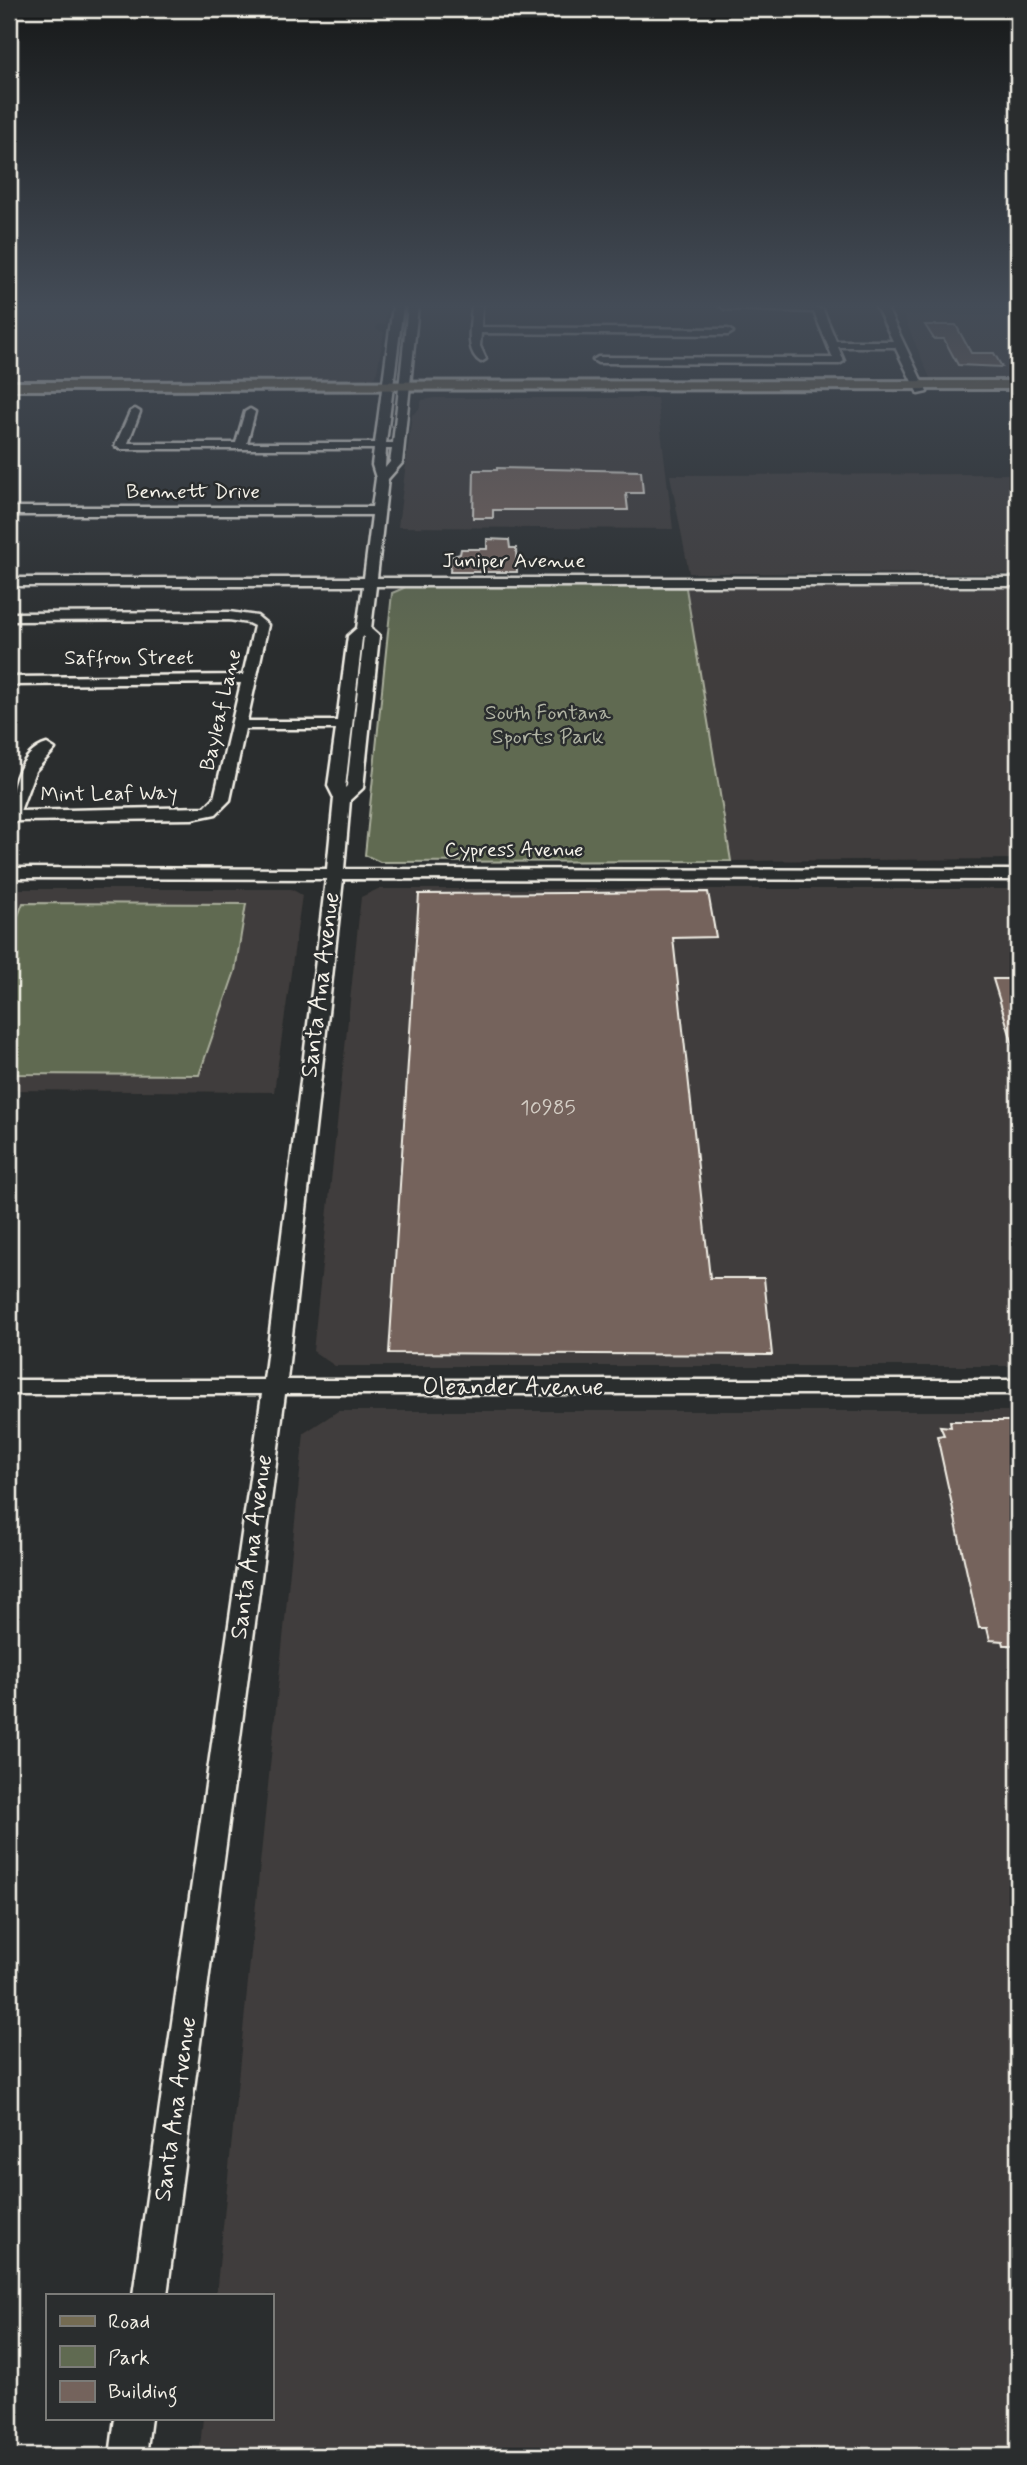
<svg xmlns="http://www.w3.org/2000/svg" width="1027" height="2465" font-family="Mynerve,sans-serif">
  <rect width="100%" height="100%" fill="#2a2d2e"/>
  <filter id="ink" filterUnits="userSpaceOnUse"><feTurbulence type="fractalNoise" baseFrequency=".0143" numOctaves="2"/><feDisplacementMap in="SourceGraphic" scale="14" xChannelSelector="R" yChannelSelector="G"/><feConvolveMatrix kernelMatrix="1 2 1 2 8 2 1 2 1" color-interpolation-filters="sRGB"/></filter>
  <g filter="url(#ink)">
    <!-- built -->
    <g fill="#403d3c">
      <path d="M9,306h378l-2,18 -8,1 -1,5 8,2 -8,45 -11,4 -94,-3 -54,3 -68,-2 -140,2z"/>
      <path d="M903,315h115v64l-79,1 -9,-2z"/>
      <path d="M435,398h222l16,131 -275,-2 14,-112 7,-6 3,-9z"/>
      <path d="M1018,474v100l-329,-1 -19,-98z"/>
      <path d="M686,588l332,1v270l-287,2z"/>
      <path d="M9,889h282l11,6 -28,197 -265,-2z"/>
      <path d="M378,889h640v477h-683l-22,-15 48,-454z"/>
      <path d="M338,1411h680v1045h-819l4,-38h68v-123h-55l88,-862z"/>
    </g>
    <!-- green -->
    <g fill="#606a51" stroke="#aaae9c" stroke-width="2">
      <path d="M406,587l280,1 45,273 -351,1 -15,-7 27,-262z"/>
      <path d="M23,903l223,1 -11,67 -36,104 -190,-1v-135z"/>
    </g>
    <!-- building -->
    <g fill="#74635c" stroke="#f4f1e8" stroke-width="2">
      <path d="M925,325h31l15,28h23l8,14 -44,-2 -14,-26h-10z"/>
      <path d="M497,468l144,3 2,22h-17l2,17h-135v8h-20l1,-48h23z"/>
      <path d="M487,539l22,1 1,8h6l1,24h-67l1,-15 9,-3 1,-5h26z"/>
      <path d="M708,892l8,45 -43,1 37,340h54l8,77 -383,-2 30,-459z"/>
      <path d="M993,979h25v71l-3,1z"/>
      <path d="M950,1421h68v224h-14l-1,-4 -13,-1 -3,-12h-8l-42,-192 7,-1 -4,-9 11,1z"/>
    </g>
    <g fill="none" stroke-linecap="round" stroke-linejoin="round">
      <defs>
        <g id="minor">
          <path d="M393,306h10l-17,137h7l15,-137h10l-16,157 -14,16 -11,99h641v8h-642l-5,43 8,7 -16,152 -13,12 -6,69 674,1v10l-675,-1 -56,501h731v14h-733l-118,901h-34l129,-901h-253v-14h255l62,-501 -317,-1v-10l318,1 7,-71 -6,-12 8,-57h-91l-15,71 -14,14 -24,5 -176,2 -7,3c0,-27 7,-71 38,-80l8,5 -20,22 -15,40 185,-4 9,-9 27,-115 -232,2v-8l234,-2 11,-49 -6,-3 -19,-3 -220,1v-8l220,-1 28,4 11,9 -21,96h90l11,-85 9,-8 6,-42h-354v-8h355l8,-63h-363v-8h363l4,-29 -4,-13 2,-16h-253l-6,-3 15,-34 5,-3 5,3 -12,31h108l9,-31 5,-3 5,3 -8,31h128zM386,449h6l-2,13 -5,6zM364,636l-17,150 -2,2 17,-150z"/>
          <path d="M472,306h10l-1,21 247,2 5,3 -5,3 -247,-2 -1,13 6,13 -5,3c-17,-10 -10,-39 -9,-56z"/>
          <path d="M720,306h92l11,4 13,31h57l-17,-35h10l41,86 -9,2 -23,-47h-57l6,14 -5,3 -241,-1 -5,-3 5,-3 235,1 -19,-46 -89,-3z"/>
          <path d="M115,2418h36l-5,38h-36z"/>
        </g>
        <path id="major" d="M1018,381v8l-1009,1v-8z"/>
      </defs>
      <!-- minor casing -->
      <use href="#minor" stroke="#f4f1e8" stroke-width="5"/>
      <!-- major casing -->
      <use href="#major" stroke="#f4f1e8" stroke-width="6"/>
      <!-- minor -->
      <use href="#minor" fill="#2a2d2e" fill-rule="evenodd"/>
      <!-- major -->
      <use href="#major" fill="#746b52" fill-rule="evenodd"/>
    </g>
  </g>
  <!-- sky -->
  <linearGradient id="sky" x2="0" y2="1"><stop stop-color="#171919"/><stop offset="0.47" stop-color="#444c57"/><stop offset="1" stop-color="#444c57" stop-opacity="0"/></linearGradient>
  <rect width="1027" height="651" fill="url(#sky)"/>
  <g text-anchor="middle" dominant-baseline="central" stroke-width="5" stroke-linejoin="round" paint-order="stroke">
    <!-- far-street labels -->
    <g font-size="21" fill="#f4f1e8" stroke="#2a2d2e">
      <text x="193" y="492">Bennett Drive</text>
      <text x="514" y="561">Juniper Avenue</text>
      <text x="129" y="658">Saffron Street</text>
      <text transform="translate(221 710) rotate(-77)">Bayleaf Lane</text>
      <text transform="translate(109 794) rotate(-1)">Mint Leaf Way</text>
      <text x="514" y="850">Cypress Avenue</text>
    </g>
    <!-- far-park labels -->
    <g font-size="21" fill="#b1b4a4" stroke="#2a2d2e">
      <text x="548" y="713">South Fontana<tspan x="548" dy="24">Sports Park</tspan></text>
    </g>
    <!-- number labels -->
    <g font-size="21" fill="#d4cec5">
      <text x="548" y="1108">10985</text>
    </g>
    <!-- street labels -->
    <g font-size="24" fill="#f4f1e8" stroke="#2a2d2e">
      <text transform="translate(321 985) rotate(-83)">Santa Ana Avenue</text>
      <text x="513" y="1387">Oleander Avenue</text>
      <text transform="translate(252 1547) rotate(-82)">Santa Ana Avenue</text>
      <text transform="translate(176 2109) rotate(-82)">Santa Ana Avenue</text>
    </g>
  </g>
  <!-- margin -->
  <rect width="1027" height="2465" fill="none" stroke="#2a2d2e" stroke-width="35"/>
  <rect x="18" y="18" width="992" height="2430" fill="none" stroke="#f4f1e8" stroke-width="2.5" filter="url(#ink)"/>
  <!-- legend -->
  <rect x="46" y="2294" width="228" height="126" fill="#2a2d2e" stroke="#7b7b78" stroke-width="2"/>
  <rect x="60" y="2316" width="35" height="10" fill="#746b52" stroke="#7b7b78" stroke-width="2"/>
  <text x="108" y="2328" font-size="21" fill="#f4f1e8">Road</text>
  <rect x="60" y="2346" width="35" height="21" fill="#606a51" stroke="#7b7b78" stroke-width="2"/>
  <text x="108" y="2364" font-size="21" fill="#f4f1e8">Park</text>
  <rect x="60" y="2381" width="35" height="21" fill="#74635c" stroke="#7b7b78" stroke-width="2"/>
  <text x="108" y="2398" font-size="21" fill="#f4f1e8">Building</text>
</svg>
